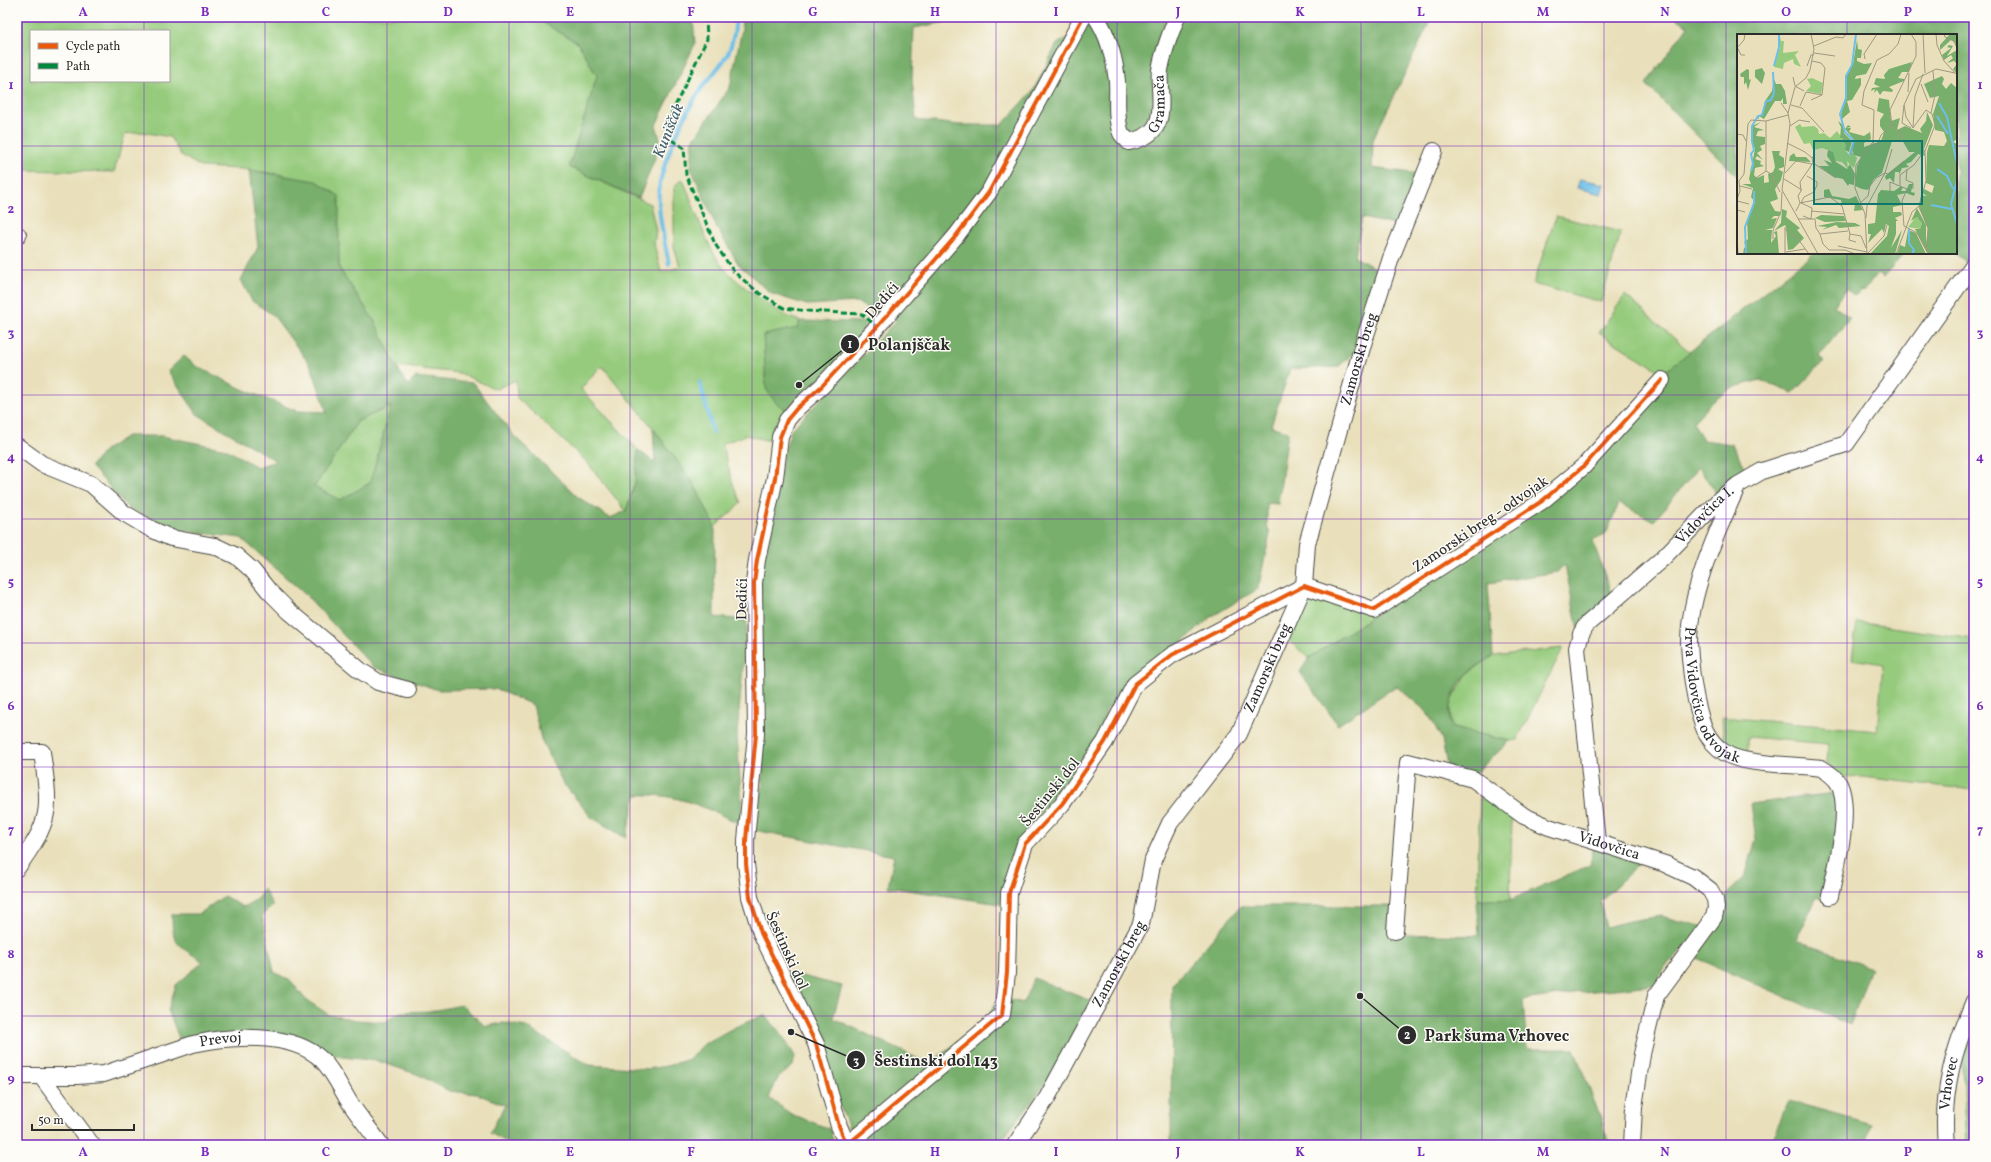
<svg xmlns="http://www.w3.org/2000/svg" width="1991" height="1162" font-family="Vollkorn,serif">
  <rect width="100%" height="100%" fill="#fdfcf7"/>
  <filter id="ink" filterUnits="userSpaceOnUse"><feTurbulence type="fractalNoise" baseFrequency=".025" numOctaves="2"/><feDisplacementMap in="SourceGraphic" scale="8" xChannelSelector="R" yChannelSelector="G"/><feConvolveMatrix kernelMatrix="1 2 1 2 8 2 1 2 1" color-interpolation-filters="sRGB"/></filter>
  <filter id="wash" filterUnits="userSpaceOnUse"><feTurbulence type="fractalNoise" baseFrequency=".012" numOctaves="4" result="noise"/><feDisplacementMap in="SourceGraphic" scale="16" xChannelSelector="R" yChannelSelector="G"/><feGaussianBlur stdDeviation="0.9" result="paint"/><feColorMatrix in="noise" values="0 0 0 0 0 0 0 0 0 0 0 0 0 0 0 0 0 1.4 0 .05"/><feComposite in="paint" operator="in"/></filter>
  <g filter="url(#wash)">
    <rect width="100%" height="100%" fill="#e9e0bb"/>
    <!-- green -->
    <g fill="#96cb7d" stroke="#607b54" fill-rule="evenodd">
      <path d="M17,17h525l2,6 34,20 19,33 -28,91 81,37 6,27 -2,13 7,28 19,-5 -6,-20v-59l7,-9 3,2c9,24 23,66 39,86 10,11 22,21 35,30 13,10 26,19 42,24l-14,89 -13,16 -3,15 -24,-6 -24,9 11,40 8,19 -26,24 -21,-43 -41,-56 -50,-61h-3l-19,22 57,61 -3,33 -9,28 -40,-50 -69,-63 -1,-18 -20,9 -37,-16 -63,-7 -21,-44 -36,-54 -1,-28 -53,-65 -43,-6 -41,-2 -20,-12 -11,-18 -28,-5 -17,2 -11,38 -97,-2zM31,31h138v50h-138z"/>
      <path d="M1556,216l65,16 -20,70 -68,-18z"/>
      <path d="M1625,295l66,58 -28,20 -64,-40z"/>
      <path d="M392,406l-22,77 -30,17 -26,-13 44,-66z"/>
      <path d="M1307,592l66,24 -64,42 -22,-19z"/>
      <path d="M1857,622l117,17v54l-4,51 4,1v45l-112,-13 -20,1 -15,-15 1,-19 -80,-7v18l-24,-10 -2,-28 155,14 6,-67 -31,-5z"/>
      <path d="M1563,648l-46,92 -7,1 -57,-13 -2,-4 -1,-22 17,-28 26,-18z"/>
      <path d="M1480,788l32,24 -2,88h-33z"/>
    </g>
    <!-- forest -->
    <g fill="#78af6c" stroke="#526d4c" fill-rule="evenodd">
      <path d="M542,17h151l2,27 -39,81 5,18 -22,55 -70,-31 28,-91 -19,-33 -34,-20z"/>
      <path d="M741,17h231l-58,11 -2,51 4,41 44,5h42l31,-34 24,-47 43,-27h332l-59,123 -1,28 48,6 -20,52 -38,-8 -7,39 27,15 -23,77 -21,18 -48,2 -19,57 17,6 -10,72 -11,-1v23l3,8 -12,55 -47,28 -104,92 -12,34 -12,20 -54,63 -29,78 -112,-17 6,-31 -141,-26 10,-47 -3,-209 23,-117 8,-27 106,-110 -22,-6 -18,-12 -50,3 -35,-11 -33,-29 -22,-37 -26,-60 2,-28 37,-53 12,-58z"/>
      <path d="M1675,17h299v236l-7,9 -13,-9h2v-218h-218v142l-92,-93 42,-58z"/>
      <path d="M249,170l67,11 23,15v72l36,54 21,44 12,19 8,-8 57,6 41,53 64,61 32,21 16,-7 9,-28 3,-33 17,13 -2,-35 41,56 21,43 -1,90 33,3 -10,115 6,90c-38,-17 -64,-32 -107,-30l-10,43 -35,-21 -28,-34 -22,-44 -8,-34 -38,-16 -57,1 -65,-23 -67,-72 -65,-57 -63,-8 -50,-22 -37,-42 14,-16 22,-14h35l64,13 31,18 19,-6 -79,-47 -29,-43 16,-15 12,10 46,23 55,22 30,1 -16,-46 -38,-51 -21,-14 -11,-21 17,-33zM391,406l-21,77 -30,17 -26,-13 44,-66z"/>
      <path d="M1814,253h90l-20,24 -6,-4 -15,19 -2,-2 -6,6 -9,-7 -12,17 16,12 -31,38 5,5 -31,32 -33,-13 -29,8 -20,15 -18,19 10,18 29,4 16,31 -31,20 -18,-28 -45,54 -35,-18 -12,29 -14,9 19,55 -34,34 -13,-65 -8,7 -69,11 5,73c-8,6 -19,11 -26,18 -12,12 -24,39 -14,54l57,13 -37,34 -26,-8 -5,-28 -15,-27 -31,-26 -58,39 -38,-53 9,-14 243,-159 111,-126z"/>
      <path d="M800,321l64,1v9l-26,32 -52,47 -10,-7 -10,-14 -3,-54 34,-7z"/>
      <path d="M1834,793l3,35 -13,71 -7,-3 -21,44 75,28 -21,57 -158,-69c17,-19 37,-33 34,-61l19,-18 11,-38 -5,-35z"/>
      <path d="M1594,845l47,17 -41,39 6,26 23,-6 32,-5 43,11 -34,34 -16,24 -80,8 -51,7 4,49h47l37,96h-436l-4,-4 1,-156 69,-79h152l6,28 80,2 -2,-36h33l80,-35z"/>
      <path d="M264,889l9,17 -11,9 12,57 17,9 14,18 24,16 27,5 29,2 15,-10 32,-1 30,-6 23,21 19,-3 22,4 63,38 58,4 20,-3 22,-7 15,-15 31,-17 29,-12 14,14 17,27 -2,10 -15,12 -9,20 22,16 39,15 4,16h-322l-22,-12 15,-28 -28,-11 -28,-3 -30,-16 -41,-14 -52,-6 -32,-18 -113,6 -13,-33 8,-25 27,-23c-25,-18 -31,-15 -31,-48h27l25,-18 19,11 14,-8z"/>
      <path d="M785,972l57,14 -9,32 96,46 57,-44 14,-24 23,7 11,-25 59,24 -50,85 -45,58h-142z"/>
      <path d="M1974,1014v131h-7l-5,-94z"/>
      <path d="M1789,1101l83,23 -6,21h-97z"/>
    </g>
    <!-- water -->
    <path fill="#6dbfe8" stroke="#4c758a" d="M1580,179l24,5 -3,10 -24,-6z"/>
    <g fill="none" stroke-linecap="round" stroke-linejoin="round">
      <!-- stream -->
      <g stroke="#6dbfe8" stroke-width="4">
        <path d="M669,264c-4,-23 -12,-51 -10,-75 3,-27 27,-78 42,-100 7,-10 16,-19 23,-29 8,-11 11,-29 12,-43"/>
        <path d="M700,382l13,51"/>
      </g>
    </g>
  </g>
  <g filter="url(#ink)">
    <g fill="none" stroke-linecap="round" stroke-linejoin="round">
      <defs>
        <g id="minor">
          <path d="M1083,17l-94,175 -33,44 -79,91 -55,59 -25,22 -10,12 -7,17 -5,41 -18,82 -3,23 2,151 -10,106v24l4,33 11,36 55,111 23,82 8,19 155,-130 5,-42 2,-80 16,-49 37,-40 43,-62 30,-58 37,-29 132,-69 70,24 168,-109 42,-35 78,-86"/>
          <path id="s1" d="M1096,17c12,17 19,43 21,64 1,15 -2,38 4,52 1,3 6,6 8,9 32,-7 33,-24 31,-54 0,-5 -1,-12 0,-18 3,-18 10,-36 17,-53"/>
          <path d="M17,235h1"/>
          <path d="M17,446l25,18 49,20 33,29 27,16 20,9 44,8 21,10 16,14 17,21 20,20 72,60 17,11 30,8"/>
          <path id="s2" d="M1737,487c-20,45 -48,105 -48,156 1,19 3,38 7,57 5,22 9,40 29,53 20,13 71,11 96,15 7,4 14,9 18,16 13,27 -3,84 -9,112"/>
          <path d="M17,752h25c8,58 11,66 -25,116"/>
          <path id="s3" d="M1597,842l-20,-194 4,-14 5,-9 77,-67 58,-60 17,-13 24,-14 84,-27 128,-180"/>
          <path id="s4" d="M1395,931l13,-169 65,17 51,37 25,11 116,37 28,13 17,13 5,9 1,9 -2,9 -58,79 -14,58 -8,53 -2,38"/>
          <path id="s5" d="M17,1076h60l27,-2 89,-30c36,-8 99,-13 129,16 12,12 19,29 28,43 10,15 21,28 31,42"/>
          <path d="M41,1076l51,69"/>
          <path id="s6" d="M1015,1145l32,-47 94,-174 12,-64 17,-37 69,-89 65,-148 3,-42 56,-200 28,-86 43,-107"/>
          <path id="s7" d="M1946,1145c-5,-54 8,-95 28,-144"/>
        </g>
      </defs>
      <!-- minor casing -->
      <use href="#minor" stroke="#484641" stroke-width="18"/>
      <!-- minor -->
      <use href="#minor" stroke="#fff" stroke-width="16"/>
      <!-- quiet -->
      <path stroke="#00873e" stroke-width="3" stroke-dasharray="6 3" stroke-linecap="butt" d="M706,17l1,22 -40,84v14l17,11 2,27 29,69 19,28 25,21 25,15 24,3 54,3 15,13"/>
      <defs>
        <path id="cycleway" d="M1083,17l-94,175 -33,44 -79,91 -55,59 -25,22 -10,12 -7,17 -5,41 -18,82 -3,23 2,151 -10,106v24l4,33 11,36 55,111 23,82 8,19 155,-130 5,-42 2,-80 16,-49 37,-40 43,-62 30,-58 37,-29 132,-69 70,24 168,-109 42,-35 78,-86"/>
      </defs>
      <!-- cycleway casing -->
      <use href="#cycleway" stroke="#fdfcf7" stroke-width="6"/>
      <!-- cycleway -->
      <use href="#cycleway" stroke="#e8590c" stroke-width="4"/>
    </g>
  </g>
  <!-- grid -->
  <path fill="none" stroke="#7b2cbf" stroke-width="1" stroke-opacity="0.55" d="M144,17v14M265,17v1128M387,17v1128M509,17v1128M630,17v1128M752,17v1128M874,17v1128M996,17v1128M1117,17v1128M1239,17v1128M1361,17v1128M1482,17v1128M1604,17v1128M1726,17v1128M1847,17v18M144,81v1064M17,146h1721M1956,146h18M1847,253v892M17,270h1957M17,395h1957M17,519h1957M17,643h1957M17,767h1957M17,892h1957M17,1016h1957"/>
  <g text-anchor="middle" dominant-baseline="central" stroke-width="3" stroke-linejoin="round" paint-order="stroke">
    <!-- street labels -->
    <g font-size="15" fill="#2b2b2b" stroke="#fdfcf7">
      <text stroke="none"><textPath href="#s1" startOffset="187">Gramača</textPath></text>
      <text transform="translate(883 301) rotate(-49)">Dedići</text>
      <text stroke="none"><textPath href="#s6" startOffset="869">Zamorski breg</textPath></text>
      <text stroke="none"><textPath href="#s3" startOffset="382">Vidovčica I.</textPath></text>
      <text transform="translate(1481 525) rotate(-34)">Zamorski breg - odvojak</text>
      <text transform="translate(743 599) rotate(-89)">Dedići</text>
      <text stroke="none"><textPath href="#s6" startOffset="545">Zamorski breg</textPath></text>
      <text stroke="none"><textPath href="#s2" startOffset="224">Prva Vidovčica odvojak</textPath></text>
      <text transform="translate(1051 793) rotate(-51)">Šestinski dol</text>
      <text stroke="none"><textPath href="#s4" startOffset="390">Vidovčica</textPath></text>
      <text transform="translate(786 951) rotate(66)">Šestinski dol</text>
      <text stroke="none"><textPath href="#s6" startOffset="209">Zamorski breg</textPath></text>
      <text stroke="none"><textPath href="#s5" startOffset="209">Prevoj</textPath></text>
      <text stroke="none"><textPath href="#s7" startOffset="62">Vrhovec</textPath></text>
    </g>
    <!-- water labels -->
    <g font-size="16" font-style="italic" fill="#425f6d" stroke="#fdfcf7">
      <text transform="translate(669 131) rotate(-68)">Kuniščak</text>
    </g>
  </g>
  <!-- overview -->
  <g transform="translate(1737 34)">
    <rect width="220" height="220" fill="#e9e0bb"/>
    <path d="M43,2l1,5h3l-1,12 16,-2 -4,4 6,12 -7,-3 -1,-5 -9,4 -1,6 -9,-2 6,-20zM75,44l11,5 -2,11 -15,-3 5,-5 -4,-7zM63,90l2,3 12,-1 4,3 1,5 5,-1 6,5 7,-7 10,14 -2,5 5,6 1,-5 6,7 -3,10 -7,-7 1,8 -6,-7 -6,-1 -5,-10 -9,-3 -9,2 -3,-7 -6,1 -9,-17zM179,183l4,1 2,5 -2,6 -12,-2z" fill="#96cb7d"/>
    <path d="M213,0h7v40l-4,-5 4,-5 -3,-3 -7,2 6,-5 -2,-3 -7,5 -2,-5 9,-7 -4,-1 2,-2 4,1 -6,10 10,-6 -3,-8 -3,-2 -11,10v-5zM120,6l1,9 4,1 -1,8h-4v3l7,3 8,-1 -6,11 -10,2 -1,3 6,-1v7l-9,15 -5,1 3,11 -8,7 -1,-4 6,-23 -1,-15 7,-13zM175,28l-3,10h-7l-4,6 6,1v2l-15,6 4,3 -1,2 -9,-1 -3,4 -3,-5 -3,3 1,-4 -4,2 1,-3 8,-1 -6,-3 2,-6 9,1 -1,-4 5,-6zM25,34l3,5 -3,11 -7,-7v-7zM10,35l2,1v10l2,-1 -3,11 -2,-8 -2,3v-8h-3l-1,-3zM205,42l2,3 -2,5 4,5 5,-6 6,5v51l-4,3 4,2v110h-29l-13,-25h5l2,-6 -5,-6 -6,4 6,-13 9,17v18l2,-14 -9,-22 2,-12 6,1 -5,-3 2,-4 8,4 2,-7 -8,-3 1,-31 2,-7 15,1 3,-5 -3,-9 -9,-2 -2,-16 6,-18 -9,2 -6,-14zM37,45l2,5h5l4,7 2,13h-4v-6l-2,3h-6l-11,18 -5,-3v5l-1,-5 4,-2 3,-13 7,-10zM142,64l10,2 2,21 9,-3 -3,12 8,-4 17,7 -2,-4 6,-8 1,-9 6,13 -9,24 1,7 -7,-2 -7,8 -5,2 3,3 -7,1 -3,7v-3h-4l-1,11 -4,-5 -4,2 -1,-4 30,-24h-6l-7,-12 -10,1 -10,32 -8,6 -6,11 -6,-1 -7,-3 2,-20 4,-9 -7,-2 -2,-5 2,-10 -9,-11 3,-4 3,2h-5l5,1 -2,4 15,4 6,-4 1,7 -7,4v4l17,-6 3,-9 -4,-6v-6l4,-6 -7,-3zM101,87l6,5v7l8,8 -3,11 -4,-2 1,-5 -4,-7h-2l1,-11zM24,88l-7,5 10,3 -6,1 -2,5 9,1v7l-5,2 2,4 -5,3 6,7 -6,-4 -2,3 6,2 -1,3 4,2 -9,2 -1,7 3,3 7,-3v8l5,-1 -1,-8 5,-2 2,-5 -3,-16h8l-1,4 5,3v9l-6,2 5,3 -2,8 -6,9 3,10 -8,3 5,9 6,1 -1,4h-6l-3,3 6,-1 -4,10 -8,2h7l-1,13 5,-7 -2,-4 3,-1 2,23h-36l1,-6 3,-1 -3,-5 4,-3 -1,-19 8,-18 -4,-5 2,-9 -11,-4h9l-2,-5 6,-30 -3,-8v-15zM91,116l5,2 3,10 11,7 3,-5 5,10 -1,11 -5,-1 -1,2 -5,-7 -9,-2 -15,-11h10l-5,-6 8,3 -5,-7zM57,119l2,4h10l5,5 -22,-1 1,-5zM172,150h4l-2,8 4,1 -1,3 -8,-3 -9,2 5,10 -9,2v5h8l1,3 -7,3 3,3h-2v13l-5,14 11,-18 -7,24h-25l17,-18 2,-10 -3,-2 -2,9 -2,-4 -14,14 3,-9h-3v-10l7,-1 3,-29 3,-4 13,1 6,-4h3l-2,4h5zM92,155l3,7 17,3 7,-3 7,14 -9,1 1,-7h-13l-1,-4 -17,-3v-7zM45,175l5,2 -1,6 14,11 -3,2 7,8 -11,11 -5,1 -2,-23 -1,-2 -11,6 7,-8zM84,181l23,1 2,5 -21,1 -10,-4zM100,188l18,1 6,3 -22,2 -3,-3 -14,5 5,-3 -10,-1zM171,196l8,3 10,21h-29l3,-9 5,2z" fill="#78af6c"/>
    <path fill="none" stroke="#6dbfe8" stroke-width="2" d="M37,32l5,-19v-13M202,69l8,14 10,47M200,82l11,18M113,121l4,-14 -9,-9 -5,-18 6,-16v-22l6,-11 4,-31M200,135l10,7 6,13M14,137l2,-7 -2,-10 3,-4 -2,-9v-15l6,-10 4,-1 4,-14 5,-1 3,-7 -1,-21M220,146l-6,24 6,20M194,171l21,4M172,195v14l5,7 -2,4M9,220l-1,-27 9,-24v-12"/>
    <path fill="none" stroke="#9d9881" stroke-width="1" d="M74,0l3,15 -4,21 -4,8 -11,9 -7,26 2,11 -8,66 36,64M186,0l2,39M199,0l1,11 7,16 13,14M207,0l1,3 9,4 3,5M77,12l22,-9 7,1 3,-4M0,13l4,8h4M0,14l7,-8 1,-6M77,19l21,3M128,25l-1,-5 13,-20M75,27l9,2 4,5 -3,27M70,32l4,-11h3M56,43l2,9 9,5M184,50l7,18M69,58l16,3 -11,5M171,58l1,-19M44,69l7,10M54,71l11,3 22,24M167,71l-2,18 9,5M63,72l6,-14M194,79l4,-18 -2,-24M29,87v50M53,92l9,-6 11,2M176,93l2,-31 8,-22M176,94l-7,-11 -2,-12 12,-26 20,-10 19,4M0,100l6,1 3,6M163,107l1,-8 -9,-8 -2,-15 26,-54v-14l-5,-8M136,108l3,6 5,-13 11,-10M50,109l18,9 7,6 3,-4M76,129l23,15M170,135l-1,11 7,3v6M29,137l5,3 9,18M48,139l11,-12 16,3M19,144l10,-7M47,145l18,11M3,152l12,3M163,152v-11l14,-10 11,-15M153,157v-9l17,7 -5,12 2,25 13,7 10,19M0,165l3,-8 -1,-10 5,-7 4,-50 3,-4 15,1 22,-6M0,167l12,3M0,168v8l8,2M63,169l-2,-7 3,-5 -1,-9 13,-19 -1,-5M64,169l3,-6 10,-5 3,-7v-3l-10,-6M64,169l11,5 -1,11 -8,-3M123,169l8,-7 2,-10 6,-8 9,-5 3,1 16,-13M182,173l9,21 -1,23M59,177l4,-8 30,-6 12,9 8,28 11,2 5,12M74,177l33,3M129,184l1,-12 18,-33 7,-24M61,185h17l1,9 4,6 28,-3M48,195l13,10 11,15M83,200l3,10 6,6h16l10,4M113,200l-1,6 7,2M0,201l1,19M36,205v-9l8,-18 1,-20M101,212l29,6M49,218l19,-3M131,219l16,-17 3,-11M48,220v-27M130,220l-2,-40 -10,-26 1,-23 17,-23 1,-32 -12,-5 2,-14 13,-31 12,-6 9,-10 3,-10M159,220l16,-42 7,-6 7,-25 -1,-30 10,-26 -3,-11 -6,-4 -13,18"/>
    <path fill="#0f766e" fill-opacity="0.15" stroke="#0f766e" stroke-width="2" d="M77,107h108v63h-108z"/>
    <rect width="220" height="220" fill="none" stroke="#2b2b2b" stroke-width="2"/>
  </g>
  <!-- callouts -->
  <path fill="none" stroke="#2b2b2b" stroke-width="1.5" d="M799 385L850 344M1360 996L1407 1035M791 1032L856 1060"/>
  <g fill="#2b2b2b" stroke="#fdfcf7" stroke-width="1.5">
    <circle cx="799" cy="385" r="4"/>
    <circle cx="1360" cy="996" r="4"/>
    <circle cx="791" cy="1032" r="4"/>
    <circle cx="850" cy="344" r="10"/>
    <circle cx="1407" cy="1035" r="10"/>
    <circle cx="856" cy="1060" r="10"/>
  </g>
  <g font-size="12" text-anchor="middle" font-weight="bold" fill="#fff">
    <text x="850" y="348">1</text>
    <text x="1407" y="1039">2</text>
    <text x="856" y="1065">3</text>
  </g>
  <g font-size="16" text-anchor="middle" font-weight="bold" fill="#2b2b2b" stroke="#fdfcf7" stroke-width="3" stroke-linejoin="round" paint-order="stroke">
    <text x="909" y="350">Polanjščak</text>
    <text x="1497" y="1041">Park šuma Vrhovec</text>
    <text x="936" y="1066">Šestinski dol 143</text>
  </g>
  <!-- margin -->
  <rect width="1991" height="1162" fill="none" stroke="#fdfcf7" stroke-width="44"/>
  <!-- legend -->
  <rect x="30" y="30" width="140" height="52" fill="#fdfcf7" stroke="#a9a8a5"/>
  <rect x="38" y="43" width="20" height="6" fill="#e8590c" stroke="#a9a8a5"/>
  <text x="66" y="50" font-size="12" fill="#2b2b2b">Cycle path</text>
  <rect x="38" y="63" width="20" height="6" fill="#00873e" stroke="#a9a8a5"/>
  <text x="66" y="70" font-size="12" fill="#2b2b2b">Path</text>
  <!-- scale -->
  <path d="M32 1124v6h102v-6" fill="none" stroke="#2b2b2b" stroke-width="2"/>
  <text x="38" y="1124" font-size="12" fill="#2b2b2b" stroke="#fdfcf7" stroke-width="3" paint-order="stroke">50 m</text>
  <rect x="22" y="22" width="1947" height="1118" fill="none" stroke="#7b2cbf" stroke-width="1.5"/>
  <g font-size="13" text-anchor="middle" font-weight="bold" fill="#7b2cbf">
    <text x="83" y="16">A</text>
    <text x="205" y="16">B</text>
    <text x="326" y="16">C</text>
    <text x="448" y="16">D</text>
    <text x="570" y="16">E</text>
    <text x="691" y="16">F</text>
    <text x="813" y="16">G</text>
    <text x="935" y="16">H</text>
    <text x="1056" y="16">I</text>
    <text x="1178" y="16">J</text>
    <text x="1300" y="16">K</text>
    <text x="1421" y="16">L</text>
    <text x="1543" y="16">M</text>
    <text x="1665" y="16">N</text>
    <text x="1786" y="16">O</text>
    <text x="1908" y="16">P</text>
    <text x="11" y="89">1</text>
    <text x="1980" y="89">1</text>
    <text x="11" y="213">2</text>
    <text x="1980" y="213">2</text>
    <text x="11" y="337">3</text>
    <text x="1980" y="337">3</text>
    <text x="11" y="461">4</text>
    <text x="1980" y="461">4</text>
    <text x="11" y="586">5</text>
    <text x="1980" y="586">5</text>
    <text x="11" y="710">6</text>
    <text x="1980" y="710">6</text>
    <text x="11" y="834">7</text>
    <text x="1980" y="834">7</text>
    <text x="11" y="958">8</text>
    <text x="1980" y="958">8</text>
    <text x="11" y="1082">9</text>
    <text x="1980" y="1082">9</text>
    <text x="83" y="1156">A</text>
    <text x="205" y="1156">B</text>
    <text x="326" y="1156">C</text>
    <text x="448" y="1156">D</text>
    <text x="570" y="1156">E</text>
    <text x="691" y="1156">F</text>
    <text x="813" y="1156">G</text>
    <text x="935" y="1156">H</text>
    <text x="1056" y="1156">I</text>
    <text x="1178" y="1156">J</text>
    <text x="1300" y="1156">K</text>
    <text x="1421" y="1156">L</text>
    <text x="1543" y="1156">M</text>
    <text x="1665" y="1156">N</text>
    <text x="1786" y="1156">O</text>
    <text x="1908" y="1156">P</text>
  </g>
</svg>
